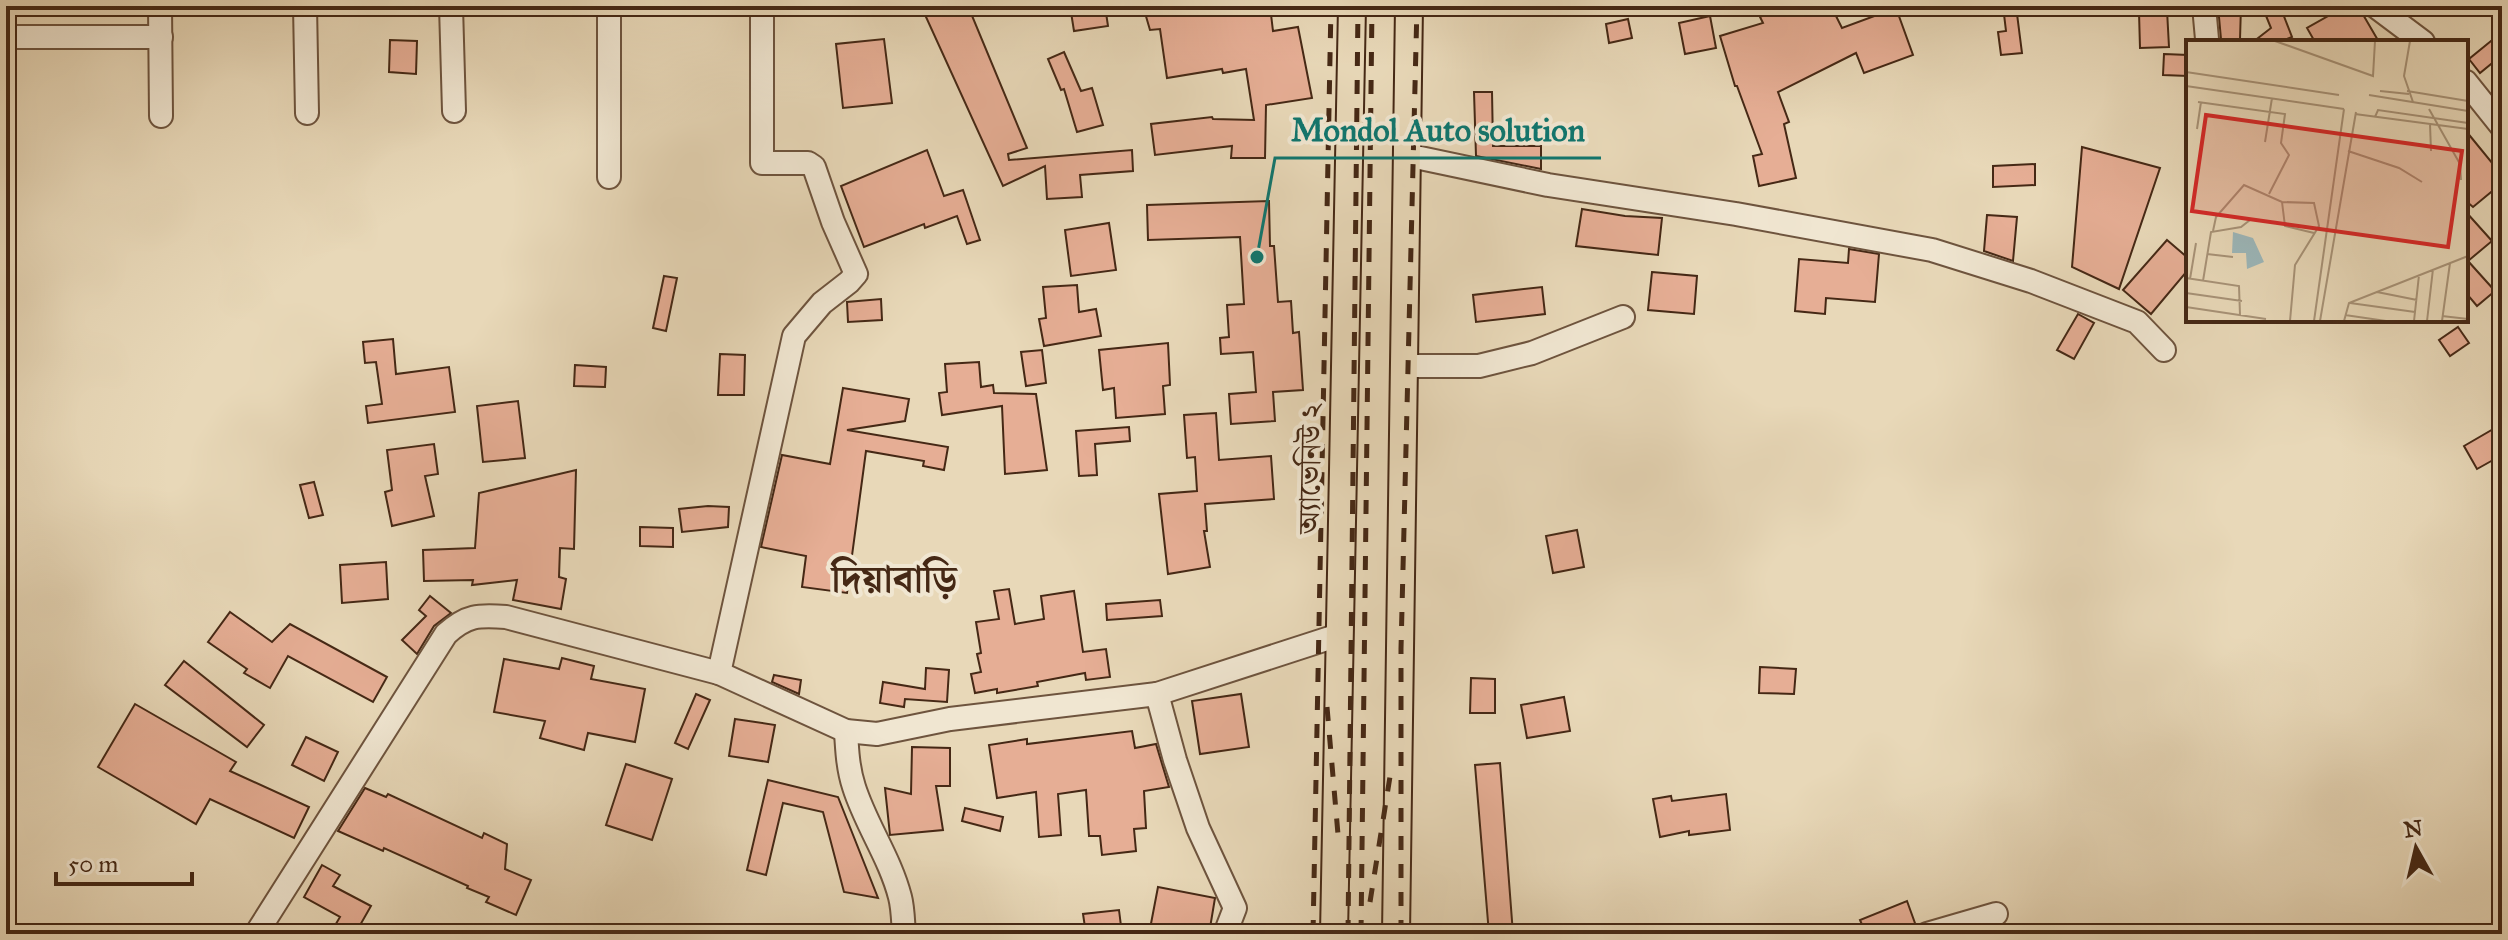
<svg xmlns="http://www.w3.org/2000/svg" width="2508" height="940" font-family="'IM FELL Great Primer','Noto Serif Bengali',serif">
  <rect width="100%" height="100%" fill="#e8d8b8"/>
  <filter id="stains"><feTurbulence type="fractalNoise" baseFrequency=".0025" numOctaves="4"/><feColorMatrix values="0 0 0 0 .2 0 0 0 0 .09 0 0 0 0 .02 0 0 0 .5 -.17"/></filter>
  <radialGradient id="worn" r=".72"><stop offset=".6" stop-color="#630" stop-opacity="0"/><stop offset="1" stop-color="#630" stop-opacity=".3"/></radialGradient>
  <!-- building -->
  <g fill="#e6ae95" stroke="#452815" stroke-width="2">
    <path d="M921,6h47l59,142 -19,6 1,6 123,-10 1,21 -53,4 2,22 -35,2 -2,-33 -42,20z"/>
    <path d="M1070,6h35l3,20 -34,5z"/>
    <path d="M1143,6h127l3,25 25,-4 14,71 -46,7 -1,53h-34l1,-12 -77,9 -4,-31 61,-7 1,2 41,1 -8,-51 -23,4 -1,-4 -55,9 -7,-49 -10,1z"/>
    <path d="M1782,6h49l11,22 54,-20 17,47 -49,18 -8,-20 -78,39 11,30 -5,2 12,54 -37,8 -6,-30 9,-2 -25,-68h-2l-15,-50 43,-13 -3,-6z"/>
    <path d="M2003,6h13l6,47 -21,2 -3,-23 8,-1z"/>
    <path d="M2218,6h23l-1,33h-19z"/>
    <path d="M2262,6h18l12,31 -13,5h-26l18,-14z"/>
    <path d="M2346,6h12l21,36h-64l-8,-14z"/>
    <path d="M2167,10l2,37 -29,1 -1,-36z"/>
    <path d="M1710,16l6,32 -31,6 -6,-31z"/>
    <path d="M1628,19l4,19 -23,5 -3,-19z"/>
    <path d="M2502,32v23l-22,18 -11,-14z"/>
    <path d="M884,39l8,64 -49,5 -7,-64z"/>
    <path d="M390,40l27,1 -1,33 -27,-2z"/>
    <path d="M1064,52l17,39 11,-3 11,37 -26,7 -13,-43 -3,1 -13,-31z"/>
    <path d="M2164,54l24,1v21l-25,-1z"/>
    <path d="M1474,92h18l1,54h48v23l-65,-13z"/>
    <path d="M2466,131l36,44v8l-29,24 -7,-6z"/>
    <path d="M2082,147l78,21 -41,121 -47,-22z"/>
    <path d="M927,150l17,46 19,-6 17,50 -13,4 -10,-28 -32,12 -1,-4 -60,23 -23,-61z"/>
    <path d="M2035,164v21l-42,2v-21z"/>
    <path d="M1269,201l1,45h4l4,56 13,-1 2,32 6,-1 4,58 -30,2 2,29 -44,3 -2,-30 27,-2 -3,-40 -32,2 -1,-16 9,-1 -2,-32 17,-1 -4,-67 -92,3 -1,-35z"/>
    <path d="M1582,209l43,7 37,2 -4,37 -82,-9z"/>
    <path d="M2466,212l26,29 -24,20 27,30 -18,15 -11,-13z"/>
    <path d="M1987,215l30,2 -4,44 -29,-10z"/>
    <path d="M1109,223l7,47 -45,6 -6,-46z"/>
    <path d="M2167,240l21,18v12l-37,44 -28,-24z"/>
    <path d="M1849,249l30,5 -4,48 -49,-4 -1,16 -30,-3 4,-52 49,4z"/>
    <path d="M1652,272l45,4 -3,38 -46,-4z"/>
    <path d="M664,276l13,2 -11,53 -13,-3z"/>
    <path d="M1077,285l2,27 17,-3 5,27 -57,10 -5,-27 7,-1 -3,-31z"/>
    <path d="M1542,287l3,27 -69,8 -3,-27z"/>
    <path d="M881,299l1,21 -34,2 -1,-20z"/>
    <path d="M2078,314l16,9 -20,36 -17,-9z"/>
    <path d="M2458,327l11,16 -19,13 -11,-16z"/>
    <path d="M393,339l3,35 53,-7 6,45 -87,11 -2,-17 16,-2 -6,-42 -11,1 -2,-21z"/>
    <path d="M1168,343l2,42 -7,1 2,28 -49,4 -2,-30 -11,2 -4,-40z"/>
    <path d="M1042,350l4,33 -20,3 -5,-34z"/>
    <path d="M720,354l25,1 -1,40h-26z"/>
    <path d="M979,362l2,25 12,-2 1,8 42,1 11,76 -42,4 -3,-68 -60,9 -3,-22 8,-1 -2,-28z"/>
    <path d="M575,365l31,2 -1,20 -31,-1z"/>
    <path d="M843,388l66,11 -4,22 -58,9 101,17 -4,23 -21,-4 1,-5 -58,-10 -19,142 -45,-6 4,-31 -45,-9 21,-92 48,9z"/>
    <path d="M518,401l7,57 -42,4 -6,-56z"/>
    <path d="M1216,413l3,47 52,-4 3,43 -69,5 2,27h-3l6,36 -42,7 -9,-80 38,-3 -2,-34 -8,1 -3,-43z"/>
    <path d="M2502,424v31l-25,14 -13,-23z"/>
    <path d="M1129,427l1,14 -35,3 2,31 -18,1 -3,-45z"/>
    <path d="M434,444l4,30 -13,2 9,40 -42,10 -7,-34 7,-2 -5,-40z"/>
    <path d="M576,470l-2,79 -14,-1 -1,29 7,2 -5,30 -48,-9 4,-20 -45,5 1,-5 -49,1 -1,-31 52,-2 4,-55z"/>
    <path d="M314,482l9,33 -14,3 -9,-33z"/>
    <path d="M708,506l21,1 -1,20 -46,5 -3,-23z"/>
    <path d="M640,527l33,1v19l-33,-1z"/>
    <path d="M1577,530l7,37 -31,6 -7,-37z"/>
    <path d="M386,562l2,37 -46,4 -2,-38z"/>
    <path d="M1009,589l6,35 29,-5 -3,-23 33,-5 9,61 23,-3 4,28 -24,3 -1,-7 -48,9 1,4 -41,7v-4l-22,4 -4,-19 10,-2 -4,-18 4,-1 -5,-31 23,-3 -5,-28z"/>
    <path d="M430,596l21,17 -17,13 -17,28 -15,-14 24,-24 -7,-6z"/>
    <path d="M1160,600l2,16 -55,4 -1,-16z"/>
    <path d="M230,612l42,30 18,-18 97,53 -14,25 -85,-46 -18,32 -26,-15 3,-4 -39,-27z"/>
    <path d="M562,658l32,8 -3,13 54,10 -10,53 -47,-9 -4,17 -44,-12 5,-17 -51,-9 10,-53 55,10z"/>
    <path d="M184,661l80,64 -17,22 -82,-62z"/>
    <path d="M1760,667l36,2 -2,25 -35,-1z"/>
    <path d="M926,668l23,2 -2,32 -42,-3 -1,8 -24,-4 3,-21 42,7z"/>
    <path d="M774,675l27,5 -2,14 -27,-12z"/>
    <path d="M1471,678l24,1v34h-25z"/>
    <path d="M696,694l14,6 -22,49 -13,-6z"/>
    <path d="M1241,694l8,53 -49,7 -8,-53z"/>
    <path d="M1564,697l6,34 -43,7 -6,-33z"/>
    <path d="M135,704l101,58 -6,9 79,36 -15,31 -84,-39 -14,25 -98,-57z"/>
    <path d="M735,719l40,6 -7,37 -39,-6z"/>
    <path d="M1132,731l3,17 21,-4 13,43 -25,4 2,37 -12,1 2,22 -34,4 -2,-19h-11l-3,-46 -28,4 3,41 -22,2 -3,-45 -39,6 -8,-53 38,-6v5z"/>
    <path d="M306,737l32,15 -14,29 -32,-16z"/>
    <path d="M912,747l38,1v38h-14l7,44 -53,5 -5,-47 26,6z"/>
    <path d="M1500,763l13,171h-24l-14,-169z"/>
    <path d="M626,764l46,15 -20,61 -46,-15z"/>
    <path d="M768,780l70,17 40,101 -34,-6 -21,-80 -40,-9 -17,72 -19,-5z"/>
    <path d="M365,788l21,9 2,-3 94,44 2,-5 23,11 -2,25 26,11 -15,35 -30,-13 3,-5 -22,-9 1,-2 -84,-38 -1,3 -45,-20z"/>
    <path d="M1726,794l4,36 -41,5v-4l-29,6 -7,-38 18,-3 1,5z"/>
    <path d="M965,808l38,9 -3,14 -38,-10z"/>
    <path d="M322,865l18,10 -7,11 38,20 -16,28h-25l10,-17 -36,-20z"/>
    <path d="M1158,887l57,11 -6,36h-60z"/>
    <path d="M1907,901l9,25 -20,8h-30l-6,-14z"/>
    <path d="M1119,910l3,24h-36l-3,-20z"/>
  </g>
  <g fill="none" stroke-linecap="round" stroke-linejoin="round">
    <defs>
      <g id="minor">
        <path d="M160,6l1,110"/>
        <path d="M305,6l2,107"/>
        <path d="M451,6l3,105"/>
        <path d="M2204,6l3,33"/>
        <path d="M2375,6l48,36"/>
        <path d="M6,37h155"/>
        <path d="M2466,82l36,45"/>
        <path d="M1406,155l142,30 188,29 196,36 99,31 106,41 27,28"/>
        <path d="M609,177v-171"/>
        <path d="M1405,366h74l53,-13 91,-36"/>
        <path d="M719,673l75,-337 28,-33 27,-21 7,-8 -23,-52 -19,-55 -6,-4h-46v-157"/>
        <path d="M1157,694l182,-59"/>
        <path d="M846,731c1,19 2,38 8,56 12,38 36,71 46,110 3,11 3,25 4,37"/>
        <path d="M256,934l190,-300c21,-19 32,-19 60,-17l213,56 127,58 31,3 73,-15 207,-25 18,66 23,68 37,80 -10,26"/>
        <path d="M1927,934l69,-20"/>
      </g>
      <g id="major">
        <path d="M1334,934l18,-928"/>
        <path d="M1396,934l13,-928"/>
      </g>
    </defs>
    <!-- minor casing -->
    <use href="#minor" stroke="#6e543e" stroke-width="26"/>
    <!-- major casing -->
    <use href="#major" stroke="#452815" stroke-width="30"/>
    <!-- minor -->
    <use href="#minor" stroke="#f0e6d1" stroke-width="22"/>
    <!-- major -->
    <use href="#major" stroke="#e8d8b8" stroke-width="26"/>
    <!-- rail -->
    <g stroke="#452815" stroke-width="5" stroke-dasharray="14 14" stroke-linecap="butt">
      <path d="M1327,707l12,139"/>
      <path d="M1370,902l22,-138"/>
      <path d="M1313,934l18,-928"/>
      <path d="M1348,934l10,-928"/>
      <path d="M1361,934l11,-928"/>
      <path d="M1401,934v-285l16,-643"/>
    </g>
  </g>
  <g text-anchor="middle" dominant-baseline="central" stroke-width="8" stroke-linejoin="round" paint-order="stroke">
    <!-- street labels -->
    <g font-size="30" fill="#452815" stroke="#f0e6d1">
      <text transform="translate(1310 469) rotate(-89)">অ্যাভেনিউ ২</text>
    </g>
    <!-- district labels -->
    <g font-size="38" font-weight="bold" fill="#452815" stroke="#f0e6d1">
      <text x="894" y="579">দিয়াবাড়ি</text>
    </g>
  </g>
  <!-- overview -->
  <g transform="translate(2186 40)">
    <rect width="282" height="282" fill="#e8d8b8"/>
    <path d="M47,192l20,6 11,24 -17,7 -1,-16h-14z" fill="#9cb7ba"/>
    <path fill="none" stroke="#a79277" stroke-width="2" d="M89,1l98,35 2,-35M224,1l-6,35 9,26M0,32l153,23M0,46l158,23M194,51l29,3M221,51l61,10M183,55l99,16M12,62l87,12 -4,29 8,12 -20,39M243,69l31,55 1,16M169,74l113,15M189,77l3,-7 90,13M244,84l1,27M11,89l4,-27M79,102l7,-44M162,111l51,17 23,14M96,162l3,24 29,7M27,191l3,-14 28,-32 38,17 32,1 5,23 -24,39 -5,56M21,214l26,3M0,238l53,8 1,29M4,239l6,-36M17,241l8,-49 30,-5 9,-7M191,252l40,8M0,253l56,8M164,263l65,9M0,267l80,12M159,275l41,6M256,276l26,3M128,281l30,-212M134,281l36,-209M158,281l5,-18 119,-47M228,281l5,-46M241,281l6,-52M256,281l8,-58"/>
    <path fill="#d62828" fill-opacity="0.15" stroke="#d62828" stroke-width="4" d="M20,75l256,36 -14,96 -256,-36z"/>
    <rect width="282" height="282" fill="none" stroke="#452815" stroke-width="4"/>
  </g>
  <!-- callouts -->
  <path fill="none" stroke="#0f766e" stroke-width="3" d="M1257 257L1275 158H1601"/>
  <circle fill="#0f766e" stroke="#f0e6d1" stroke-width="3" cx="1257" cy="257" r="8"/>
  <g font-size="32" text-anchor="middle" font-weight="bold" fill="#0f766e" stroke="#f0e6d1" stroke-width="8" stroke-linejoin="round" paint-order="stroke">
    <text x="1438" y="141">Mondol Auto solution</text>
  </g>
  <!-- margin -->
  <rect width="2508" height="940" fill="none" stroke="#e8d8b8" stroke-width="32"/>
  <rect x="8" y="8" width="2492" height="924" fill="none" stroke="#452815" stroke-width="4"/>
  <rect x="16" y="16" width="2476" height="908" fill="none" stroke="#452815" stroke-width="2"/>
  <!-- north arrow -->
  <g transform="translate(2416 848) rotate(352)" stroke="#f0e6d1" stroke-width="6" paint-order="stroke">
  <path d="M0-6L14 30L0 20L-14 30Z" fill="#452815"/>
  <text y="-12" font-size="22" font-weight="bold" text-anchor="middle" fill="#452815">N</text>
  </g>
  <!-- scale -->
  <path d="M56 872v12h136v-12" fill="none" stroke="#452815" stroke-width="4"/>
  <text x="68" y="872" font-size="24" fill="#452815" stroke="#f0e6d1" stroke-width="6" paint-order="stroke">50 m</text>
  <rect width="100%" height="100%" filter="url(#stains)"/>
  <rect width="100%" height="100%" fill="url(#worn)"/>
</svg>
